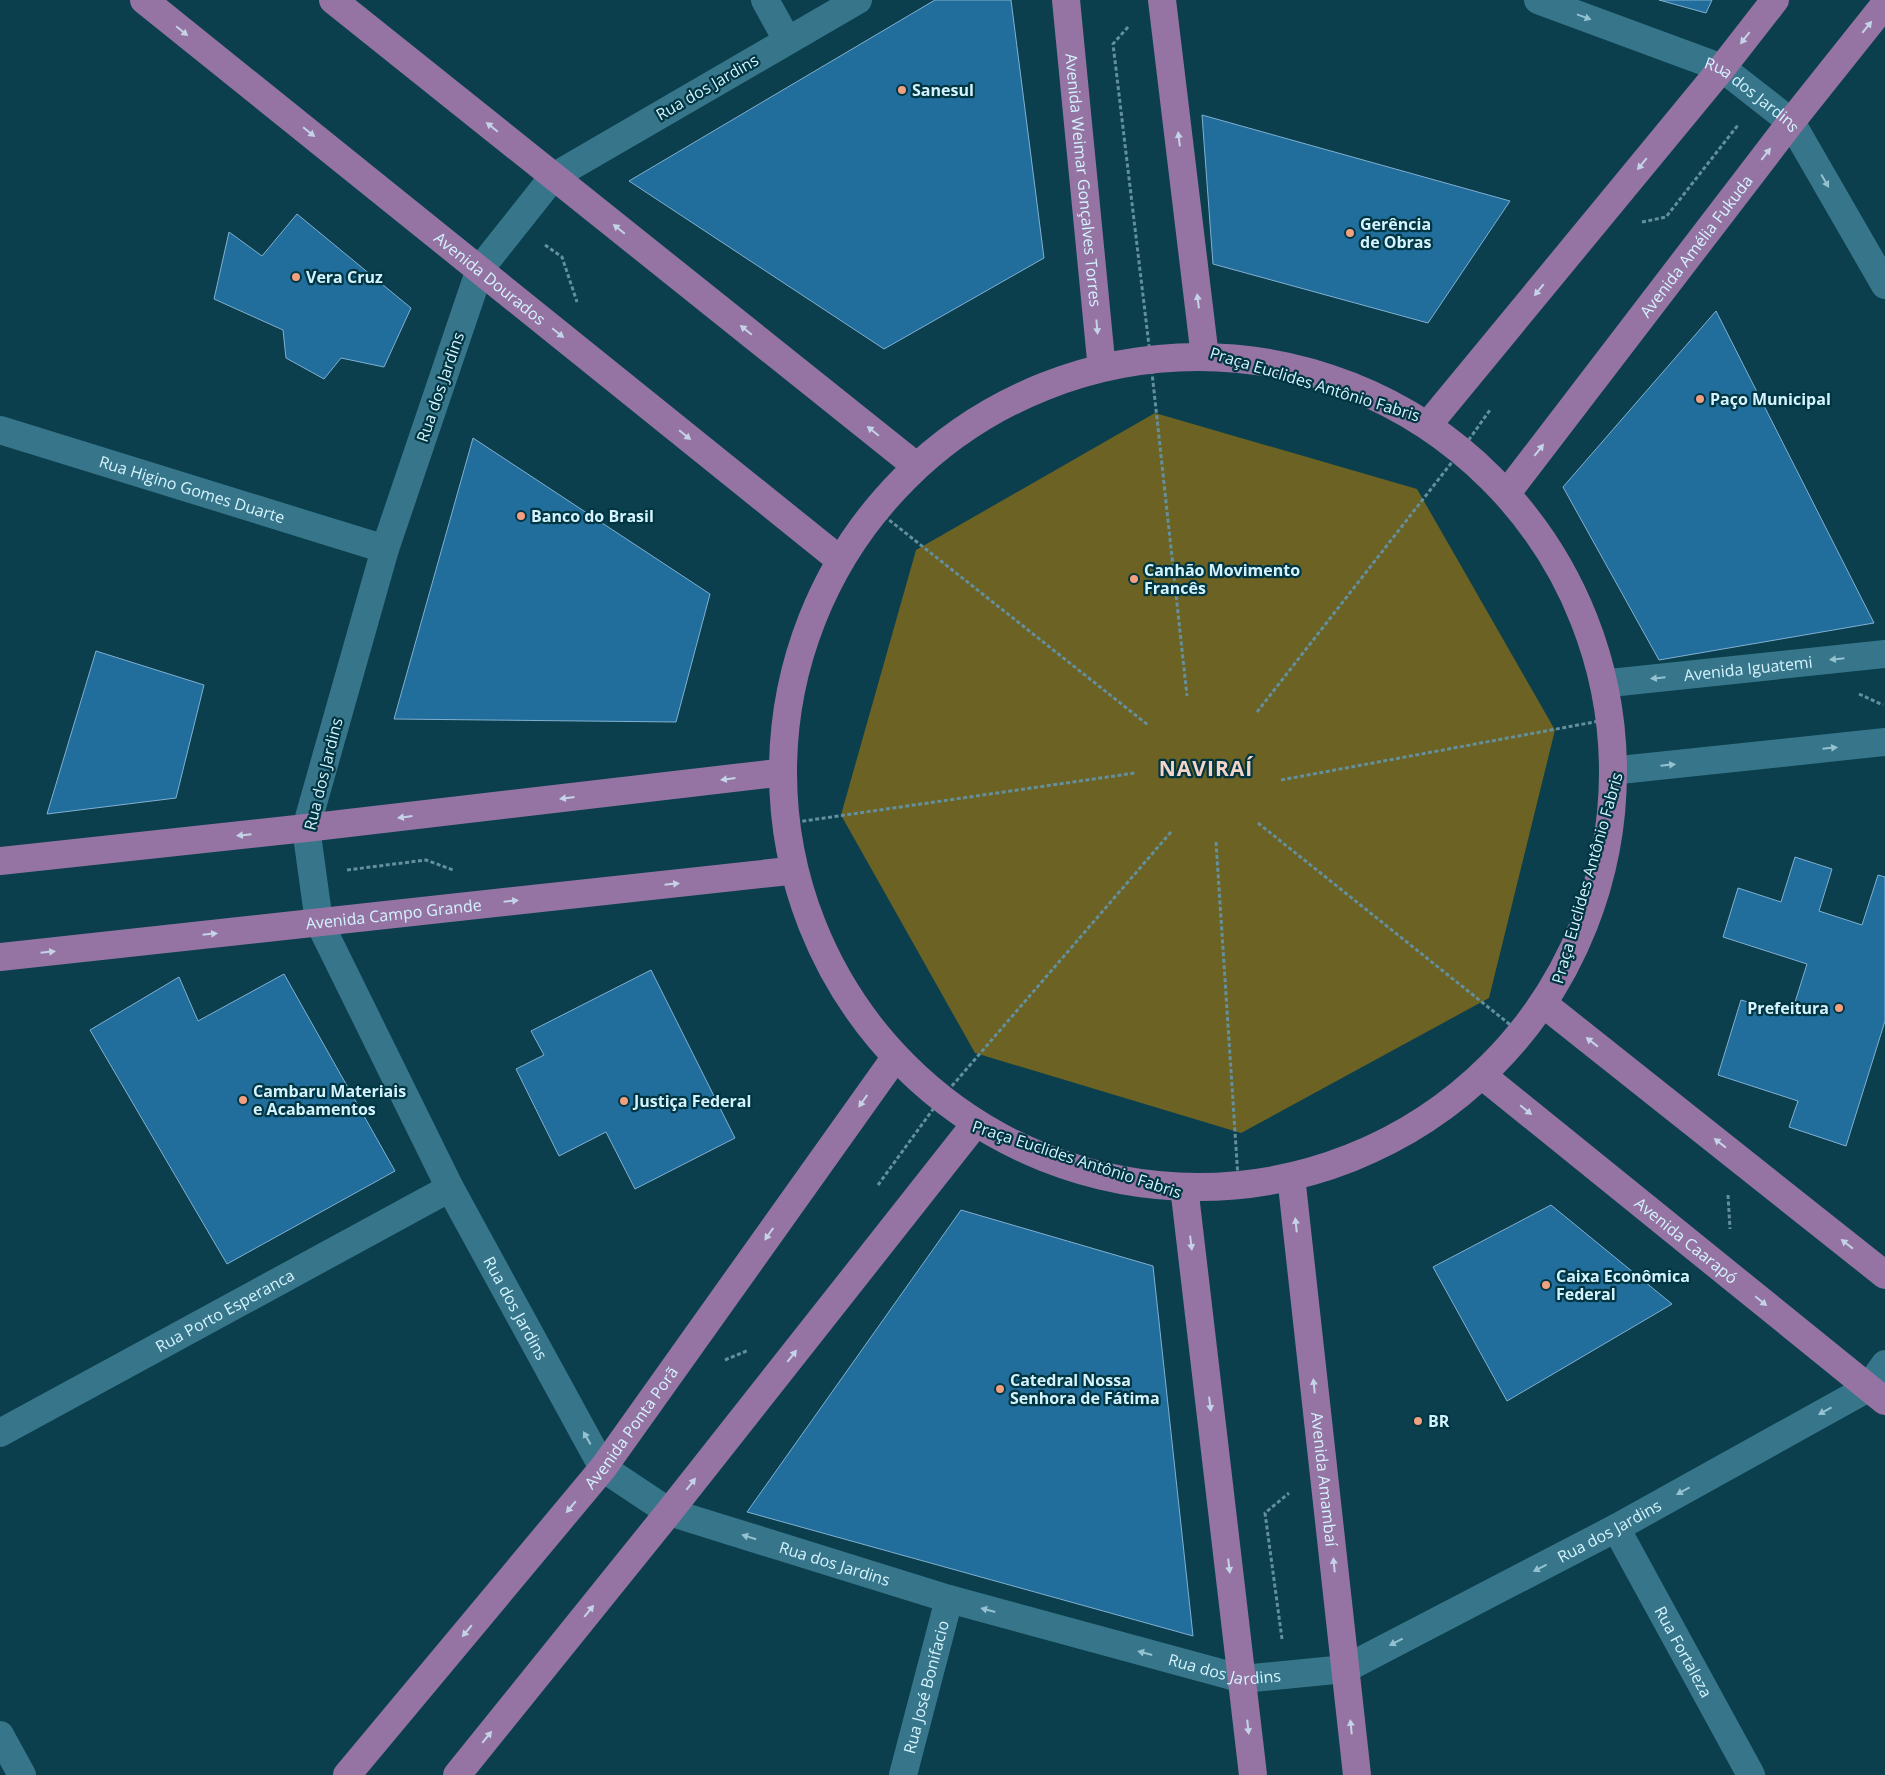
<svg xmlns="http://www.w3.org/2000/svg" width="1885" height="1775" font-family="'Open Sans',sans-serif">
  <rect width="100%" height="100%" fill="#0b3f4d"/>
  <!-- green -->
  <path fill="#6b6223" d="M1155,413l262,76 138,241 -66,268 -248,135 -266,-80 -134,-238 75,-265z"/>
  <!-- building -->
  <g fill="#216d9b" stroke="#81b0d2">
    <path d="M935,0h76l33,258 -160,91 -255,-168z"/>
    <path d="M1659,0h53l-6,13z"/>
    <path d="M1202,115l308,86 -82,122 -215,-59z"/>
    <path d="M297,214l114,94 -27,59 -43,-9 -17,21 -38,-21 -3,-28 -69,-31 15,-67 33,24z"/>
    <path d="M1716,311l158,312 -215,37 -96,-173z"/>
    <path d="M473,438l237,156 -34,128 -282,-3z"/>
    <path d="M96,651l108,34 -28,113 -129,16z"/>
    <path d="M1795,857l37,12 -13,42 43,14 16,-50 7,2v144l-39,125 -57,-19 9,-26 -80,-26 23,-75 50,15 16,-51 -84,-27 15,-49 43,14z"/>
    <path d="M651,970l84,168 -100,51 -29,-57 -47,24 -43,-87 28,-14 -13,-24z"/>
    <path d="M284,974l111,197 -168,93 -137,-234 89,-53 19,44z"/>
    <path d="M1551,1205l121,99 -165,97 -74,-134z"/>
    <path d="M961,1210l192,56 40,370 -446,-124z"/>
  </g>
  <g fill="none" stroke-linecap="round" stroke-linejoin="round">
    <!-- path -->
    <g stroke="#648f9c" stroke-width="3" stroke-dasharray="4 2.5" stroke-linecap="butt">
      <path d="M1128,27l-15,17 37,310 37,342"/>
      <path d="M1642,222l24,-5 72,-92"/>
      <path d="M545,245l17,12 15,45"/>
      <path d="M874,508l274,217"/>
      <path d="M1859,694l24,11"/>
      <path d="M1257,712l206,-264 27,-38"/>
      <path d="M1281,780l324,-60"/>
      <path d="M1258,823l265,212"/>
      <path d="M783,824l352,-51"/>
      <path d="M1216,842l23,351"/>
      <path d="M347,870l79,-10 27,10"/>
      <path d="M878,1185l61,-84 232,-269"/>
      <path d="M1728,1195l2,34"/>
      <path d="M725,1360l24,-10"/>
      <path d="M1282,1639l-17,-126 24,-20"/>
    </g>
    <!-- minor -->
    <g stroke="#37768a" stroke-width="28">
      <path d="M765,0l22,40"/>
      <path id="s1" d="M858,0l-305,177 -73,92 -95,280 -79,279 13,94 131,266 153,280 66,44 280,87 294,80 102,-10 271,-141 252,-140 17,-24"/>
      <path id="s2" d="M1538,0l184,68 69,54 94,163"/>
      <path id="s3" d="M0,430l385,119"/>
      <path id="s4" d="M1610,683l275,-29"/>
      <path d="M1620,770l265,-28"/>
      <path id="s5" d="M0,1433l450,-245"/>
      <path id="s6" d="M1616,1528l135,247"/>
      <path d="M0,1735l22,40"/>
      <path id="s7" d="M903,1775l46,-176"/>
    </g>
    <!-- major -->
    <g stroke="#9574a3" stroke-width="28">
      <path id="s8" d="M144,0l691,556"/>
      <path d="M333,0l578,462"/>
      <path id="s9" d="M1066,0l35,360"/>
      <path d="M1162,0l42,349"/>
      <circle cx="1198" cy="772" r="415"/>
      <path d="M1432,420l290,-352 53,-68"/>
      <path id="s10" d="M1510,489l281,-367 94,-118"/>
      <path d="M0,861l306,-33 471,-55"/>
      <path id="s11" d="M0,957l789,-86"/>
      <path d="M1550,1009l335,266"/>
      <path id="s12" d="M1488,1080l397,321"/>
      <path id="s13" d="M1292,1185l65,590"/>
      <path d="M1185,1195l68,580"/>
      <path id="s14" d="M347,1775l256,-307 289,-406"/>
      <path d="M457,1775l212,-263 303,-384"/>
    </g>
  </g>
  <!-- one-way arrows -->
  <defs><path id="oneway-solid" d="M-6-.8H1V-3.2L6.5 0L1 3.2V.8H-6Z" transform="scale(1.25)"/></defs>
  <g fill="#95c1d0">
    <use href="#oneway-solid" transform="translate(1584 17) rotate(20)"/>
    <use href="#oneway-solid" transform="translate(1825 181) rotate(60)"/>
    <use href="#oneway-solid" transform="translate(1837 659) rotate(174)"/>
    <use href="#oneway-solid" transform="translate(1658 678) rotate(174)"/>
    <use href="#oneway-solid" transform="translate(1830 748) rotate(-6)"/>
    <use href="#oneway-solid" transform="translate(1668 765) rotate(-6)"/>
    <use href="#oneway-solid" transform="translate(1825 1411) rotate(151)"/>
    <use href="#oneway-solid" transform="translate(587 1438) rotate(-119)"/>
    <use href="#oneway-solid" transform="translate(1683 1491) rotate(151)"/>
    <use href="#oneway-solid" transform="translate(749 1537) rotate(-163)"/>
    <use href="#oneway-solid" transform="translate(1540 1568) rotate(153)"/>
    <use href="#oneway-solid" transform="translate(988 1610) rotate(-165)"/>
    <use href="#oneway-solid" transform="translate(1396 1642) rotate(153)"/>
    <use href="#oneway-solid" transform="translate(1145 1653) rotate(-165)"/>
  </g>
  <g fill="#c4d3e7">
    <use href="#oneway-solid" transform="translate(1867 27) rotate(-51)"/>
    <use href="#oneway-solid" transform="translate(182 31) rotate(39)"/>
    <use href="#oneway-solid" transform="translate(1745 38) rotate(128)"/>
    <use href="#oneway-solid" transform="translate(492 127) rotate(-141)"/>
    <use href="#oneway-solid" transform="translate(309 132) rotate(39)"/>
    <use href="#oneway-solid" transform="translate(1179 139) rotate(-97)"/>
    <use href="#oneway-solid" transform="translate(1766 154) rotate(-52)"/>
    <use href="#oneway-solid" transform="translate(1642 164) rotate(129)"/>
    <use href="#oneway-solid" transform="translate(619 229) rotate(-141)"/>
    <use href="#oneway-solid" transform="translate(1539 290) rotate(129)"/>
    <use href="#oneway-solid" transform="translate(1198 301) rotate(-97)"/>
    <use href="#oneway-solid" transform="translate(1097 327) rotate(85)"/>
    <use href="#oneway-solid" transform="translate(746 330) rotate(-141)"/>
    <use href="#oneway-solid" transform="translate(558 333) rotate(39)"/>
    <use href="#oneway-solid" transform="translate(873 431) rotate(-141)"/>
    <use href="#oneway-solid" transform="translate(685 435) rotate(39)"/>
    <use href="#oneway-solid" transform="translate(1539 450) rotate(-52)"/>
    <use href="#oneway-solid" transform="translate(728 779) rotate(173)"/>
    <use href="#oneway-solid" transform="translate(567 798) rotate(173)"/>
    <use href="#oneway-solid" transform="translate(405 817) rotate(173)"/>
    <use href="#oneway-solid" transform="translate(244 835) rotate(174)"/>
    <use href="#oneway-solid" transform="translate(672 884) rotate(-6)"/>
    <use href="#oneway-solid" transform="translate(511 901) rotate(-6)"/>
    <use href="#oneway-solid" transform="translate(210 934) rotate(-6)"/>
    <use href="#oneway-solid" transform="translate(48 952) rotate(-6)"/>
    <use href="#oneway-solid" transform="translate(1592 1042) rotate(-142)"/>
    <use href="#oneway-solid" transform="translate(863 1101) rotate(125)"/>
    <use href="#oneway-solid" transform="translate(1526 1110) rotate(39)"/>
    <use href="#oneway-solid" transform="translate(1720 1143) rotate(-142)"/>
    <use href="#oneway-solid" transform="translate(1296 1225) rotate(-96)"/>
    <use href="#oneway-solid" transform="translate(769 1234) rotate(125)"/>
    <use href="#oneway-solid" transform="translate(1191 1243) rotate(83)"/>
    <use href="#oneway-solid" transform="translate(1847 1244) rotate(-142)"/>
    <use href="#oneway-solid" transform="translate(1761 1301) rotate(39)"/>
    <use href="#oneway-solid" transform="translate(792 1356) rotate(-52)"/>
    <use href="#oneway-solid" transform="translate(1314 1386) rotate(-96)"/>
    <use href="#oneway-solid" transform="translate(1210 1404) rotate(83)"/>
    <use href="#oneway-solid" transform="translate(691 1484) rotate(-52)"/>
    <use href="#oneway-solid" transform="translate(571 1507) rotate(130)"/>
    <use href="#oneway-solid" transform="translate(1334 1565) rotate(-96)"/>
    <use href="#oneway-solid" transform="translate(1229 1566) rotate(83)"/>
    <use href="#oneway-solid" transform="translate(589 1611) rotate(-51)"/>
    <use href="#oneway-solid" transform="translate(467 1631) rotate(130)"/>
    <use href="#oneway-solid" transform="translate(1248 1727) rotate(84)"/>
    <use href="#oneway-solid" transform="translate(1351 1727) rotate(-96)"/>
    <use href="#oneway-solid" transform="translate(487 1737) rotate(-51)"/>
  </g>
  <!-- markers -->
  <g fill="#f3a081" stroke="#003542" stroke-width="2">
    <circle cx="902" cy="90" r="5"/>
    <circle cx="1350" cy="233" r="5"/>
    <circle cx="296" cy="277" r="5"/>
    <circle cx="1700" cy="399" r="5"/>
    <circle cx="521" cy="516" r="5"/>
    <circle cx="1134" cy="579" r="5"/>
    <circle cx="1839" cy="1008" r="5"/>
    <circle cx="243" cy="1100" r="5"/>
    <circle cx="624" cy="1101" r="5"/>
    <circle cx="1546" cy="1285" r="5"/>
    <circle cx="1000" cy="1389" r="5"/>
    <circle cx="1418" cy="1421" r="5"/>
  </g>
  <g text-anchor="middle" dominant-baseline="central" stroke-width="4.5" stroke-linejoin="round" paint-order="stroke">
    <!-- street labels -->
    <g font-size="16" fill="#d4f3fe" stroke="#003542">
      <text transform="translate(707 87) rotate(-30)">Rua dos Jardins</text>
      <text stroke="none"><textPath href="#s2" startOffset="236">Rua dos Jardins</textPath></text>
      <text stroke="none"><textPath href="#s9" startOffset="181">Avenida Weimar Gonçalves Torres</textPath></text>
      <text stroke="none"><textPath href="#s10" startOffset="306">Avenida Amélia Fukuda</textPath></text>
      <text stroke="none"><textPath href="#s8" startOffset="444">Avenida Dourados</textPath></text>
      <text transform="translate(1315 384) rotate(17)">Praça Euclides Antônio Fabris</text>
      <text transform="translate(440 387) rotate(-71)">Rua dos Jardins</text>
      <text stroke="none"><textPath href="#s3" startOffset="201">Rua Higino Gomes Duarte</textPath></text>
      <text stroke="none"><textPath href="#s4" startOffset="139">Avenida Iguatemi</textPath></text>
      <text transform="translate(323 774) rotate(-76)">Rua dos Jardins</text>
      <text transform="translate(1587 878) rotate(-74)">Praça Euclides Antônio Fabris</text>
      <text stroke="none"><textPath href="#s11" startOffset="396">Avenida Campo Grande</textPath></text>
      <text transform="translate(1077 1159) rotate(18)">Praça Euclides Antônio Fabris</text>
      <text stroke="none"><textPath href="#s12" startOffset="255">Avenida Caarapó</textPath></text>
      <text stroke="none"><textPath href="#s1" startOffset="1584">Rua dos Jardins</textPath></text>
      <text stroke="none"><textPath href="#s5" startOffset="256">Rua Porto Esperanca</textPath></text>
      <text stroke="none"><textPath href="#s14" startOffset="449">Avenida Ponta Porã</textPath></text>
      <text stroke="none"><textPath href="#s13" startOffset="296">Avenida Amambaí</textPath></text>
      <text stroke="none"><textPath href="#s1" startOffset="2844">Rua dos Jardins</textPath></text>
      <text stroke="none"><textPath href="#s1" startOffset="2019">Rua dos Jardins</textPath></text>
      <text stroke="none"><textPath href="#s6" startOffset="141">Rua Fortaleza</textPath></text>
      <text stroke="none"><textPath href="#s1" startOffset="2424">Rua dos Jardins</textPath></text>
      <text stroke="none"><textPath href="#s7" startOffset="91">Rua José Bonifacio</textPath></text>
    </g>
    <!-- poi labels -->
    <g font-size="16" font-weight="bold" fill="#d4f3fe" stroke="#003542" text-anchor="start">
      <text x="912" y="90">Sanesul</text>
      <text x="1360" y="224">Gerência<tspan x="1360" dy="18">de Obras</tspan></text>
      <text x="306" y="277">Vera Cruz</text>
      <text x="1710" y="399">Paço Municipal</text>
      <text x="531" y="516">Banco do Brasil</text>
      <text x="1144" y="570">Canhão Movimento<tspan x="1144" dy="18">Francês</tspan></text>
      <text x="1829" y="1008" text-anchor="end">Prefeitura</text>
      <text x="253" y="1091">Cambaru Materiais<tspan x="253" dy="18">e Acabamentos</tspan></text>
      <text x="634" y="1101">Justiça Federal</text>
      <text x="1556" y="1276">Caixa Econômica<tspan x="1556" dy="18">Federal</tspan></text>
      <text x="1010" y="1380">Catedral Nossa<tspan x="1010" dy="18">Senhora de Fátima</tspan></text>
      <text x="1428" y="1421">BR</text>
    </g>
    <!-- district labels -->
    <g font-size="21" font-weight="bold" letter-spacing="1" fill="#f5d5c9" stroke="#003542">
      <text x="1206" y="768">NAVIRAÍ</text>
    </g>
  </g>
</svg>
